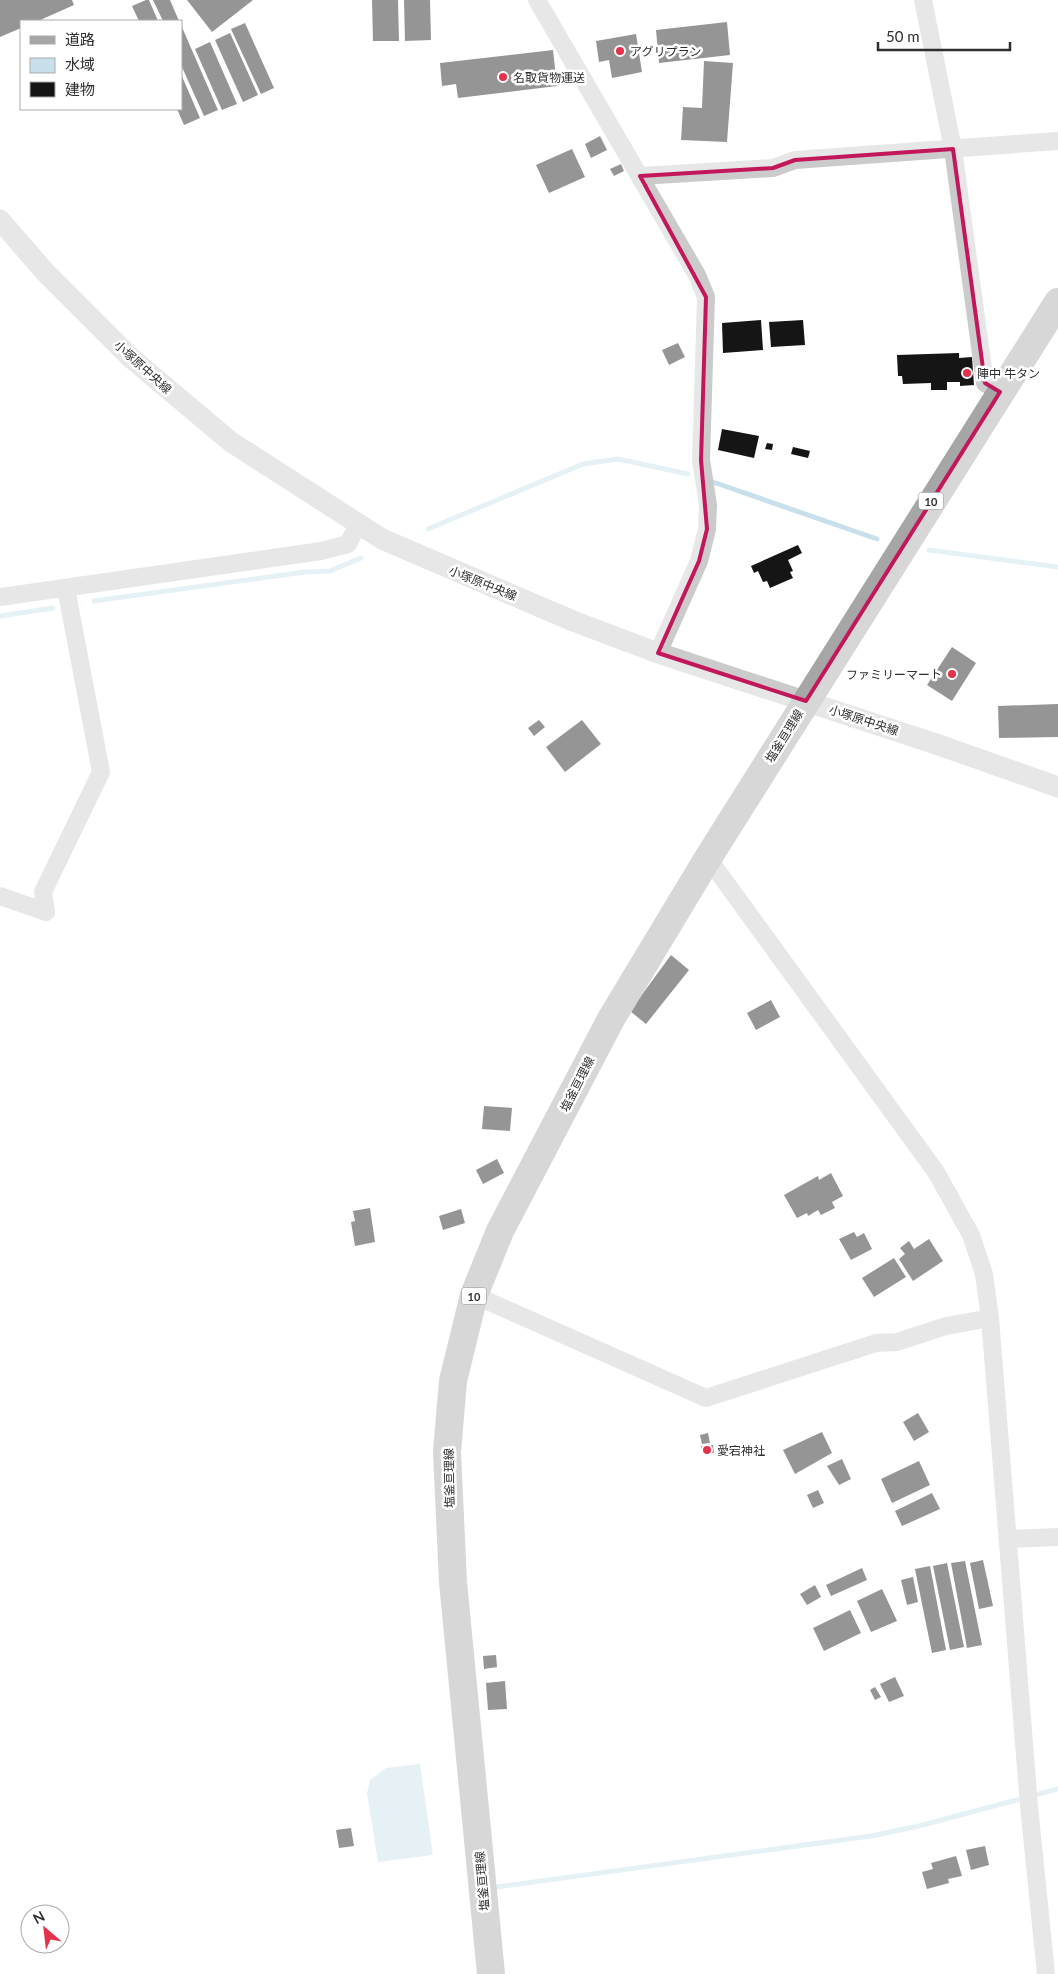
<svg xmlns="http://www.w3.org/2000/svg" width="1058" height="1974" font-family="Lato,'Noto Sans JP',sans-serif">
  <rect width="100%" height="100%" fill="#fff"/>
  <!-- water -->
  <path fill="#c8e0eb" d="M420,1764l13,91 -55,7 -11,-69 3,-13 16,-12z"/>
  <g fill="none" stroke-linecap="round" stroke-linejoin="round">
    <!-- stream -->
    <g stroke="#c8e0eb" stroke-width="5">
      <path d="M713,482l164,57"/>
      <path d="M428,529l155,-65 35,-5 70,15"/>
      <path d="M929,550l129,17"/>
      <path d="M94,601l211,-29 25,-1 31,-13"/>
      <path d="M0,616l53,-8"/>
      <path d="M497,1887l374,-51 48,-10 139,-37"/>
    </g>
  </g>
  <!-- building -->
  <g fill="#151515">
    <path d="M0,0h72l2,5 -36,16h-17v7l-21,9z"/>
    <path d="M146,0h3l9,21h-19l-7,-15z"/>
    <path d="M153,0h17l9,21h-16z"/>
    <path d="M187,0h66l-41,32z"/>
    <path d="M372,0h26l1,41h-26z"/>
    <path d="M404,0h26l1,40 -26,1z"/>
    <path d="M727,22l3,33 -71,8 -3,-33z"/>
    <path d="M245,23l29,65 -13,6 -30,-65z"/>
    <path d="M181,25l37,85 -14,6 -23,-51z"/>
    <path d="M230,33l28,62 -15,7 -28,-62z"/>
    <path d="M636,34l6,38 -30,6 -3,-18 -10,2 -3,-21z"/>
    <path d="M210,42l27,62 -15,6 -27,-61z"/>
    <path d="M553,50l4,36 -99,12 -2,-14 -14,2 -2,-23z"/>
    <path d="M704,61l29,2 -6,79 -46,-2 2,-33 19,1z"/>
    <path d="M181,74l19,44 -16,7 -7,-16h4z"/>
    <path d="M600,136l7,14 -16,8 -6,-14z"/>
    <path d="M572,149l13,28 -36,16 -13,-28z"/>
    <path d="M621,164l3,7 -10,5 -4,-7z"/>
    <path d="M761,320l2,30 -40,3 -1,-30z"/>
    <path d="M803,320l2,25 -34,2 -2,-25z"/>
    <path d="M678,343l7,14 -16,8 -7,-15z"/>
    <path d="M959,353v5l13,-1 2,28 -14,1v-4h-13v8h-16v-7l-28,1 -1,-8h-4l-1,-21z"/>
    <path d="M722,429l37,7 -5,22 -36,-8z"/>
    <path d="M767,443l6,1 -1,6 -7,-1z"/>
    <path d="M793,447l17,4 -2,7 -17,-4z"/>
    <path d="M798,545l4,8 -14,7 5,11 -3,1 3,6 -23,10 -3,-7 -4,1 -5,-11 -4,2 -3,-7z"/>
    <path d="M952,647l24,16 -24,38 -25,-16z"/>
    <path d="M1058,704v33l-59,1 -1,-32z"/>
    <path d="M539,720l6,7 -11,9 -6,-8z"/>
    <path d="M582,720l19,24 -36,28 -19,-25z"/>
    <path d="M671,955l18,15 -43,54 -16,-13z"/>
    <path d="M771,1000l9,17 -24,13 -9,-17z"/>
    <path d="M484,1106l28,2 -2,23 -28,-2z"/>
    <path d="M497,1159l7,14 -21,11 -7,-14z"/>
    <path d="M831,1173l12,23 -11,6 3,6 -14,7 -3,-5 -10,6 -1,-3 -10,5 -13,-23 34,-19 1,4z"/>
    <path d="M370,1208l5,34 -20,4 -4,-24 4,-1 -2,-10z"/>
    <path d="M461,1209l4,14 -22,7 -4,-14z"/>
    <path d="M854,1232l3,5 7,-4 8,16 -21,11 -12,-21z"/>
    <path d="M929,1239l14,22 -30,20 -14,-22 6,-5 -5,-6 9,-7 5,8z"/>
    <path d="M894,1258l12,19 -32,20 -12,-19z"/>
    <path d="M918,1413l11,19 -15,9 -11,-19z"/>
    <path d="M822,1432l10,21 -37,21 -12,-24z"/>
    <path d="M708,1433l2,10 -8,1 -2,-9z"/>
    <path d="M713,1445l1,8 -11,1 -2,-8z"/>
    <path d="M842,1459l9,20 -12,6 -12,-19z"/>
    <path d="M919,1461l11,24 -38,18 -11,-24z"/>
    <path d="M818,1490l6,13 -11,5 -6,-13z"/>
    <path d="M932,1493l8,16 -38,17 -7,-15z"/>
    <path d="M983,1560l10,46 -14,3 -9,-46z"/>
    <path d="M965,1561l17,84 -15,3 -16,-85z"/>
    <path d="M947,1563l17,84 -14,3 -17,-84z"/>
    <path d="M930,1566l16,84 -14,3 -17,-84z"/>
    <path d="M862,1568l5,12 -36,16 -5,-11z"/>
    <path d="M913,1577l5,25 -11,3 -6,-25z"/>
    <path d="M815,1585l6,12 -14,8 -7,-11z"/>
    <path d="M882,1589l15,32 -26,11 -14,-31z"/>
    <path d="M850,1610l11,23 -37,18 -11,-23z"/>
    <path d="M496,1655l1,12 -13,2 -1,-13z"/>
    <path d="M895,1677l9,19 -15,6 -9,-18z"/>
    <path d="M505,1681l2,28 -19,1 -2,-27z"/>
    <path d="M875,1687l6,10 -6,3 -5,-10z"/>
    <path d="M351,1828l3,18 -15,2 -3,-18z"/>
    <path d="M985,1846l4,19 -18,5 -5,-20z"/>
    <path d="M956,1856l6,20 -14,3 1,4 -22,6 -5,-17 11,-3 -2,-6z"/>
  </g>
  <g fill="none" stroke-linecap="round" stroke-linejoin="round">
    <!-- minor -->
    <g stroke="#cbcbcb" stroke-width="18">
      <path d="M537,0l160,275 9,22 -5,163 7,45 -1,24 -8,32 -41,92"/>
      <path d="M923,0l30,149 32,234 15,9"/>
      <path d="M640,176l133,-8 22,-8 263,-19"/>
      <path d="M0,597l321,-46 27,-7 10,-19"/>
      <path d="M708,858l228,314 35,63 13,39 6,44 39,488 17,168"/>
      <path d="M0,896l46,16"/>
      <path d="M46,912l-3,-20 58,-120 -35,-184"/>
      <path d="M474,1295l232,103 170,-55 21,-1 49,-16 44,-8"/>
      <path d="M1008,1539l50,-2"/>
    </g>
    <!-- tertiary -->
    <path stroke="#cbcbcb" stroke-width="21" d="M0,220l45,52 86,86 100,84 151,97 191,82 85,32 278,91 122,43"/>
    <!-- primary -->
    <path stroke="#a6a6a6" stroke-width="28" d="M491,1974l-38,-392 -6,-130 6,-71 21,-86 26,-64 111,-212 97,-161 350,-556"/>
  </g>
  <!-- marked area -->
  <path d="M0 0H1058V1974H0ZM953,149l32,234 15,9 -194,309 -148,-48 41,-92 8,-32 -6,-69 5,-163 -66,-121 133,-8 22,-8z" fill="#fff" fill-opacity=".55" fill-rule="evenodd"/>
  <path fill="none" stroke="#c2185b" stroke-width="4" stroke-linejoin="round" d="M953,149l32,234 15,9 -194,309 -148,-48 41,-92 8,-32 -6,-69 5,-163 -66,-121 133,-8 22,-8z"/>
  <!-- markers -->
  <g fill="#e4324c" stroke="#fff" stroke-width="2">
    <circle cx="620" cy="51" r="5"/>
    <circle cx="503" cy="77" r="5"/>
    <circle cx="967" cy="373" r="5"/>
    <circle cx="952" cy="674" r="5"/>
    <circle cx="707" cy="1450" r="5"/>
  </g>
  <g text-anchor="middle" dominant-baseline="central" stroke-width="5" stroke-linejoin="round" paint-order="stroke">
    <!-- shield labels -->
    <g fill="#fff" stroke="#6d6d6d" stroke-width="1">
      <rect x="918.5" y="492.5" width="25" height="17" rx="4"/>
      <rect x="461.5" y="1287.5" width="25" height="17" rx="4"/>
    </g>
    <g font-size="11" font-weight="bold" fill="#2e2e2e">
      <text x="931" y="501">10</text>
      <text x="474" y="1296">10</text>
    </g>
    <!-- poi labels -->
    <g font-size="12" fill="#2e2e2e" stroke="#fff" text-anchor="start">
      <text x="630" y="51">アグリプラン</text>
      <text x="513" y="77">名取貨物運送</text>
      <text x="977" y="373">陣中 牛タン</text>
      <text x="942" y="674" text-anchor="end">ファミリーマート</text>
      <text x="717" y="1450">愛宕神社</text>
    </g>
    <!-- street labels -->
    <g font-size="12" fill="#2e2e2e" stroke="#fff">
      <text transform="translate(143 367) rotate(42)">小塚原中央線</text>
      <text transform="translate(483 583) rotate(22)">小塚原中央線</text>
      <text transform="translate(864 720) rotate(18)">小塚原中央線</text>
      <text transform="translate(784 736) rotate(-58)">塩釜亘理線</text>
      <text transform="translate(577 1084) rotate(-63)">塩釜亘理線</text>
      <text transform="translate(449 1478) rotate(-91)">塩釜亘理線</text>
      <text transform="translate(482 1881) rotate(-95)">塩釜亘理線</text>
    </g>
  </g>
  <!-- legend -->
  <rect x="20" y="20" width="162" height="90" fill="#ffffff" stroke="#ababab"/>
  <rect x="30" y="36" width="25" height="8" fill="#a6a6a6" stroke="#ababab"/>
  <text x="65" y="45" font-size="15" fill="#2e2e2e">道路</text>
  <rect x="30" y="58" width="25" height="15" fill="#c8e0eb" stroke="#ababab"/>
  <text x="65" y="70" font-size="15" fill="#2e2e2e">水域</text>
  <rect x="30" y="82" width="25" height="15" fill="#151515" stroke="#ababab"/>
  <text x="65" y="95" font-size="15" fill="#2e2e2e">建物</text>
  <!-- north arrow -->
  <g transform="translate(45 1929) rotate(332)"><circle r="24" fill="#ffffff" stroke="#ababab"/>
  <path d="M0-4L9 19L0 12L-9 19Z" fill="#e4324c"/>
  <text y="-8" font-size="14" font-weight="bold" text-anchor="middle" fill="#2e2e2e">N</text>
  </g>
  <!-- scale -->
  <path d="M878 42v8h132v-8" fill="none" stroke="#2e2e2e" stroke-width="2.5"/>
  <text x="886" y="42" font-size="15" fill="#2e2e2e" stroke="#ffffff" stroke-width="4" paint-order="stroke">50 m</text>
</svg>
